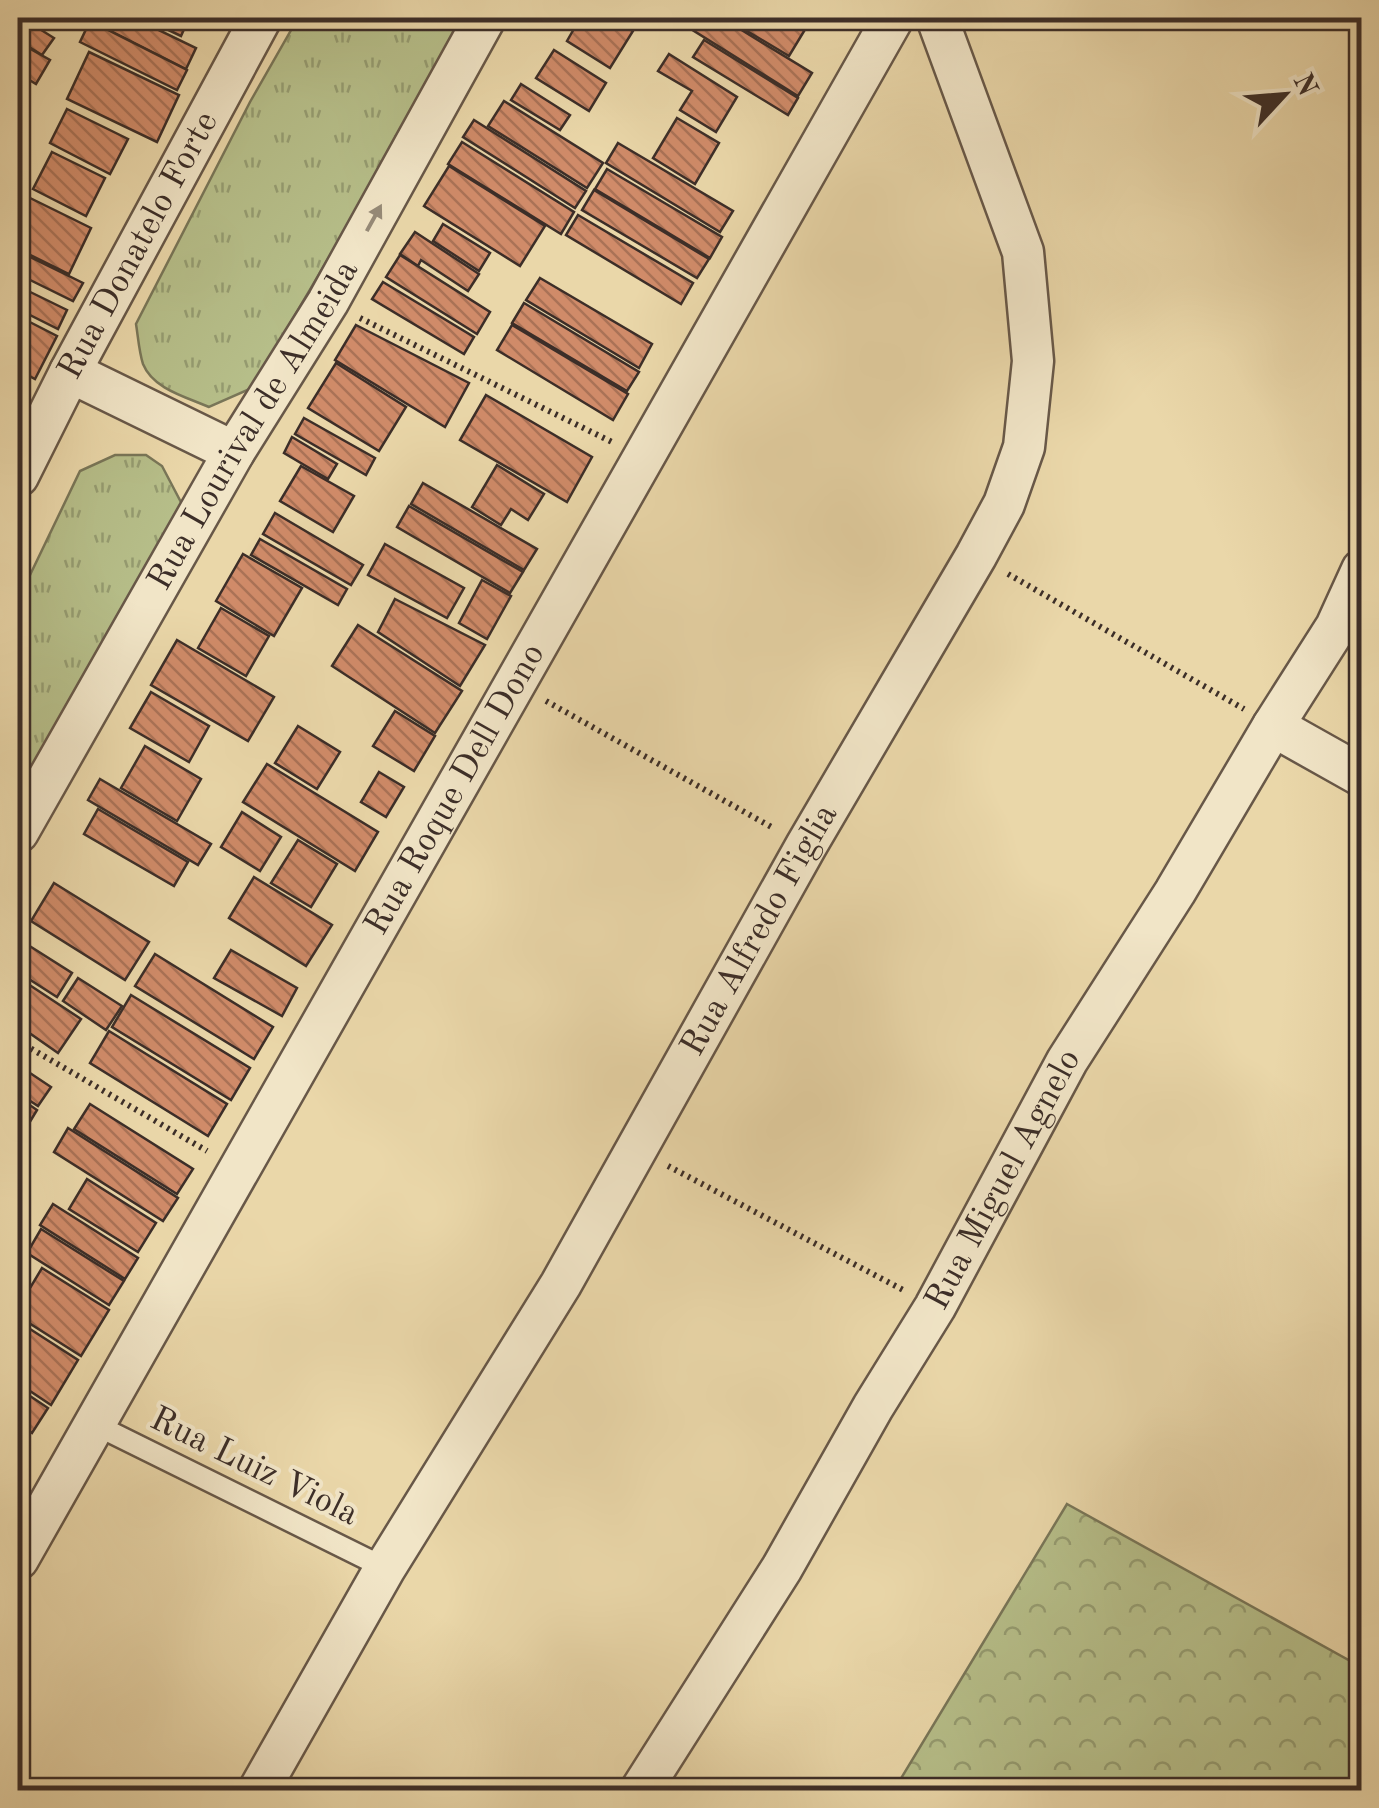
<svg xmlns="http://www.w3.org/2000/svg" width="1379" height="1808" font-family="'Old Standard TT',serif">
  <defs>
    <pattern id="grass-tufts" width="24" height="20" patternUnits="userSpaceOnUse" patternTransform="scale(2.5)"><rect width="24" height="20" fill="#b6be89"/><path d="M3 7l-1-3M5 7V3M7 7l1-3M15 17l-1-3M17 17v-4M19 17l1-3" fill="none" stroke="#959b70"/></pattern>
    <pattern id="forest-crowns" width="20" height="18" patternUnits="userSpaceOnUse" patternTransform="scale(2.5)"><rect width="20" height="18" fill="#b6be89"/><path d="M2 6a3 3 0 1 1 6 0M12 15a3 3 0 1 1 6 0" fill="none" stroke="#959b70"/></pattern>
    <pattern id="building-back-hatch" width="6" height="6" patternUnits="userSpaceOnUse" patternTransform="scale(2.5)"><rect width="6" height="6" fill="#d08b69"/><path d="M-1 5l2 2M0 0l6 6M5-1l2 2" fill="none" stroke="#aa7256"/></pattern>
  </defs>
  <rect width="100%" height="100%" fill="#ead7a9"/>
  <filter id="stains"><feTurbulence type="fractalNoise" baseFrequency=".002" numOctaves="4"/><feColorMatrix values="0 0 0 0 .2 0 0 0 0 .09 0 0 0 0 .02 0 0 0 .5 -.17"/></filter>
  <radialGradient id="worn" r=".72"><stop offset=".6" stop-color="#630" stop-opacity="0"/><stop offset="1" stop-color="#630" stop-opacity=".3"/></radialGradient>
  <!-- grass -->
  <g fill="url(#grass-tufts)" stroke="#797658" stroke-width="2.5">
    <path d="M298,18h172l-218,370 -43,19c-23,-10 -56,-18 -66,-43 -4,-12 -5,-28 -7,-40l114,-222z"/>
    <path d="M115,455h31l16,11 22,42 -166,295v-203l62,-129z"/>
  </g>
  <!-- forest -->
  <path fill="url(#forest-crowns)" stroke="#797658" stroke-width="2.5" d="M1067,1504l294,163v123h-467z"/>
  <!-- building -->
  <g fill="url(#building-back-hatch)" stroke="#3c2e28" stroke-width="2.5">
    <path d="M18,18h4l32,20 -12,17 -24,-15z"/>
    <path d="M90,18h44l62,30 -10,21 -97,-49z"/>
    <path d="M143,18h46l-8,18z"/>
    <path d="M562,18h49l22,13 -23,37 -43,-27 8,-14z"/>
    <path d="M687,18h35l90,55 -14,23 -115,-72z"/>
    <path d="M749,18h63l-23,38 -47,-28z"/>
    <path d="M90,21l97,49 -10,20 -97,-48z"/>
    <path d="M704,40l94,58 -10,17 -95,-58z"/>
    <path d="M18,42l32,18 -14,24 -18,-11z"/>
    <path d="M554,50l52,33 -17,28 -53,-33z"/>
    <path d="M89,52l90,43 -22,47 -90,-43z"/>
    <path d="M669,54l68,43 -21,35 -36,-22 12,-19 -34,-20z"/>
    <path d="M521,84l49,31 -10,15 -49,-30z"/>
    <path d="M504,101l99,62 -16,25 -99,-62z"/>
    <path d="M67,109l61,30 -18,35 -60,-31z"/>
    <path d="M677,118l42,25 -24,41 -42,-26z"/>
    <path d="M474,120l112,71 -11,17 -112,-71z"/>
    <path d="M462,142l112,70 -13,22 -113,-70z"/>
    <path d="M618,143l115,68 -13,21 -114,-69z"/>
    <path d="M52,152l53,26 -19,38 -53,-27z"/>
    <path d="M449,166l96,60 -25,40 -96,-60z"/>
    <path d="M607,169l115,68 -12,21 -115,-69z"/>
    <path d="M594,190l115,69 -12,19 -115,-68z"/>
    <path d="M24,195l67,33 -22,46 -51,-25v-40z"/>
    <path d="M578,215l115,68 -12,21 -115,-69z"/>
    <path d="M443,224l47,29 -11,18 -46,-30z"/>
    <path d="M415,232l64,42 -11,17 -47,-31 -3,6 -18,-12z"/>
    <path d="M18,251l65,32 -10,18 -55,-27z"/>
    <path d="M400,255l90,57 -13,22 -91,-57z"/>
    <path d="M540,278l112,66 -13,24 -113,-68z"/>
    <path d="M383,282l91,55 -10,17 -92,-55z"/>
    <path d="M18,286l49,24 -9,19 -40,-20z"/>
    <path d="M524,303l115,69 -12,19 -115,-68z"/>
    <path d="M18,316l39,20 -22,43 -17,-9z"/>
    <path d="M356,325l113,58 -24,44 -110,-67z"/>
    <path d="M512,325l116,69 -15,26 -116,-70z"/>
    <path d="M336,363l70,44 -27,44 -71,-43z"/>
    <path d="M486,395l106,62 -25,45 -107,-62z"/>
    <path d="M304,418l71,40 -9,17 -71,-41z"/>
    <path d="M292,437l45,27 -9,15 -44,-26z"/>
    <path d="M497,465l47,29 -16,26 -17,-11 -10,16 -29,-18z"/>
    <path d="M301,466l53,30 -21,36 -53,-31z"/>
    <path d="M423,483l114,66 -13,21 -113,-66z"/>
    <path d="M409,506l114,66 -13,21 -113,-66z"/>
    <path d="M275,513l88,52 -12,20 -88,-51z"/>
    <path d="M260,539l87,50 -9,16 -87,-50z"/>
    <path d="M385,544l79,44 -17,30 -79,-43z"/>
    <path d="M243,554l59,34 -28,48 -58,-35z"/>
    <path d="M482,580l29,16 -24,43 -28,-16z"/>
    <path d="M395,599l90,46 -25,41 -82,-54z"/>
    <path d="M221,608l48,28 -23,40 -48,-28z"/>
    <path d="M358,625l104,66 -27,42 -103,-67z"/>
    <path d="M177,640l97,57 -26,44 -97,-56z"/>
    <path d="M151,692l58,34 -20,36 -59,-34z"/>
    <path d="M395,711l40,25 -21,35 -41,-25z"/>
    <path d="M298,726l42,26 -23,37 -42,-26z"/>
    <path d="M145,746l56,33 -24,42 -56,-33z"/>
    <path d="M267,764l111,68 -23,39 -112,-69z"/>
    <path d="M379,772l25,15 -18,30 -25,-15z"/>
    <path d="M100,779l111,65 -13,21 -110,-65z"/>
    <path d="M98,809l90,53 -14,24 -90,-52z"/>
    <path d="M242,812l39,25 -21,34 -39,-24z"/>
    <path d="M298,840l39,24 -26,43 -40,-24z"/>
    <path d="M254,877l78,48 -26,41 -77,-48z"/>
    <path d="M54,883l95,59 -24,38 -94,-59z"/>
    <path d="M28,945l44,28 -15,24 -39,-25v-10z"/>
    <path d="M231,950l66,38 -15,28 -68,-38z"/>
    <path d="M155,954l118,73 -19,32 -119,-73z"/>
    <path d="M78,978l44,28 -16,24 -43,-29z"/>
    <path d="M28,984l53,35 -23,34 -40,-28v-25z"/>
    <path d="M131,995l119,73 -19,32 -119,-73z"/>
    <path d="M109,1031l118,73 -19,32 -118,-73z"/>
    <path d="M18,1065l33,22 -13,19 -20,-13z"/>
    <path d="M18,1097l19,13 -12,20 -7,-5z"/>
    <path d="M90,1104l103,65 -16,25 -103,-65z"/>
    <path d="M68,1128l110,70 -15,23 -109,-69z"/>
    <path d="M87,1179l69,44 -18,29 -69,-43z"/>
    <path d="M53,1204l85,54 -13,21 -85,-54z"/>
    <path d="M41,1229l83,52 -15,24 -82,-52z"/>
    <path d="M42,1268l67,42 -28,46 -63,-40v-8z"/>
    <path d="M30,1329l48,31 -27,45 -33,-22v-34z"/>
    <path d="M18,1388l30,20 -16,25 -14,-10z"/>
  </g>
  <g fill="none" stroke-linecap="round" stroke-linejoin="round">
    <defs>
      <path id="lane" d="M94,1424l291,144"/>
      <g id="street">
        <path d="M70,372l164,80"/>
        <path id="s1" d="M18,476l52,-104 191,-354"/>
        <path d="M1273,726l89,50"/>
        <path id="s2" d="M18,832l216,-380 94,-150 157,-284"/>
        <path id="s3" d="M18,1559l875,-1541"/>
        <path id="s4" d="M259,1790l126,-222 176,-284 245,-438 170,-290 28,-52 20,-57 9,-86 -10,-109 -86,-234"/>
        <path id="s5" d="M641,1790l141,-222 91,-161 62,-100 132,-246 108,-169 98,-166 63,-99 26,-57"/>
      </g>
    </defs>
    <!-- lane casing -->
    <use href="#lane" stroke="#685848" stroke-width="25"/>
    <!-- street casing -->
    <use href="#street" stroke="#685848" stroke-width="45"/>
    <!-- path -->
    <g stroke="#3c2e28" stroke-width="6" stroke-dasharray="2.5 5" stroke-linecap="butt">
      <path d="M360,318l254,125"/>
      <path d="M1008,574l236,135"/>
      <path d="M546,701l229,128"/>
      <path d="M18,1041l189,110"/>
      <path d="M668,1166l237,125"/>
    </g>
    <!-- lane -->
    <use href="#lane" stroke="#f1e5c7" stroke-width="20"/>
    <!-- street -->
    <use href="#street" stroke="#f1e5c7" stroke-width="40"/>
  </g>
  <!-- one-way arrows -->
  <defs><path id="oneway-solid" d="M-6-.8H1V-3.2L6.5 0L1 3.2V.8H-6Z" transform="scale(2.5)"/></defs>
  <use fill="#968a78" href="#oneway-solid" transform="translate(374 218) rotate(-61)"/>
  <g text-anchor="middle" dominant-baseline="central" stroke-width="8" stroke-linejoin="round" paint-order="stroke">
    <!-- street labels -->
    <g font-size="35" fill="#3c2e28" stroke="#f1e5c7">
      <text stroke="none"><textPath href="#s1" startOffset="260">Rua Donatelo Forte</textPath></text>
      <text stroke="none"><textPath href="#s2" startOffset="470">Rua Lourival de Almeida</textPath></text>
      <text stroke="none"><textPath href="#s3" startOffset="885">Rua Roque Dell Dono</textPath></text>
      <text stroke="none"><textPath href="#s4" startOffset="995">Rua Alfredo Figlia</textPath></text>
      <text stroke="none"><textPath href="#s5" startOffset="710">Rua Miguel Agnelo</textPath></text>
      <text transform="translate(254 1467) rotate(26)">Rua Luiz Viola</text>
    </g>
  </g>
  <!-- margin -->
  <rect width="1379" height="1808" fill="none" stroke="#ead7a9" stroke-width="60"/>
  <rect x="20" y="20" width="1339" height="1768" fill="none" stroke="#3c2e28" stroke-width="5"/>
  <rect x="30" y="30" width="1319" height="1748" fill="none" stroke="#3c2e28" stroke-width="2.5"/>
  <!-- north arrow -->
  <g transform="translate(1284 95) rotate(64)" stroke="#f1e5c7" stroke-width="8" paint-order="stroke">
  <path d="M0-8L18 38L0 25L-18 38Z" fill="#3c2e28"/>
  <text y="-15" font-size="28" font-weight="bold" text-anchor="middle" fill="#3c2e28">N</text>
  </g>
  <rect width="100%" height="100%" filter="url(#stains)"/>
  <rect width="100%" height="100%" fill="url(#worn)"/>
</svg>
